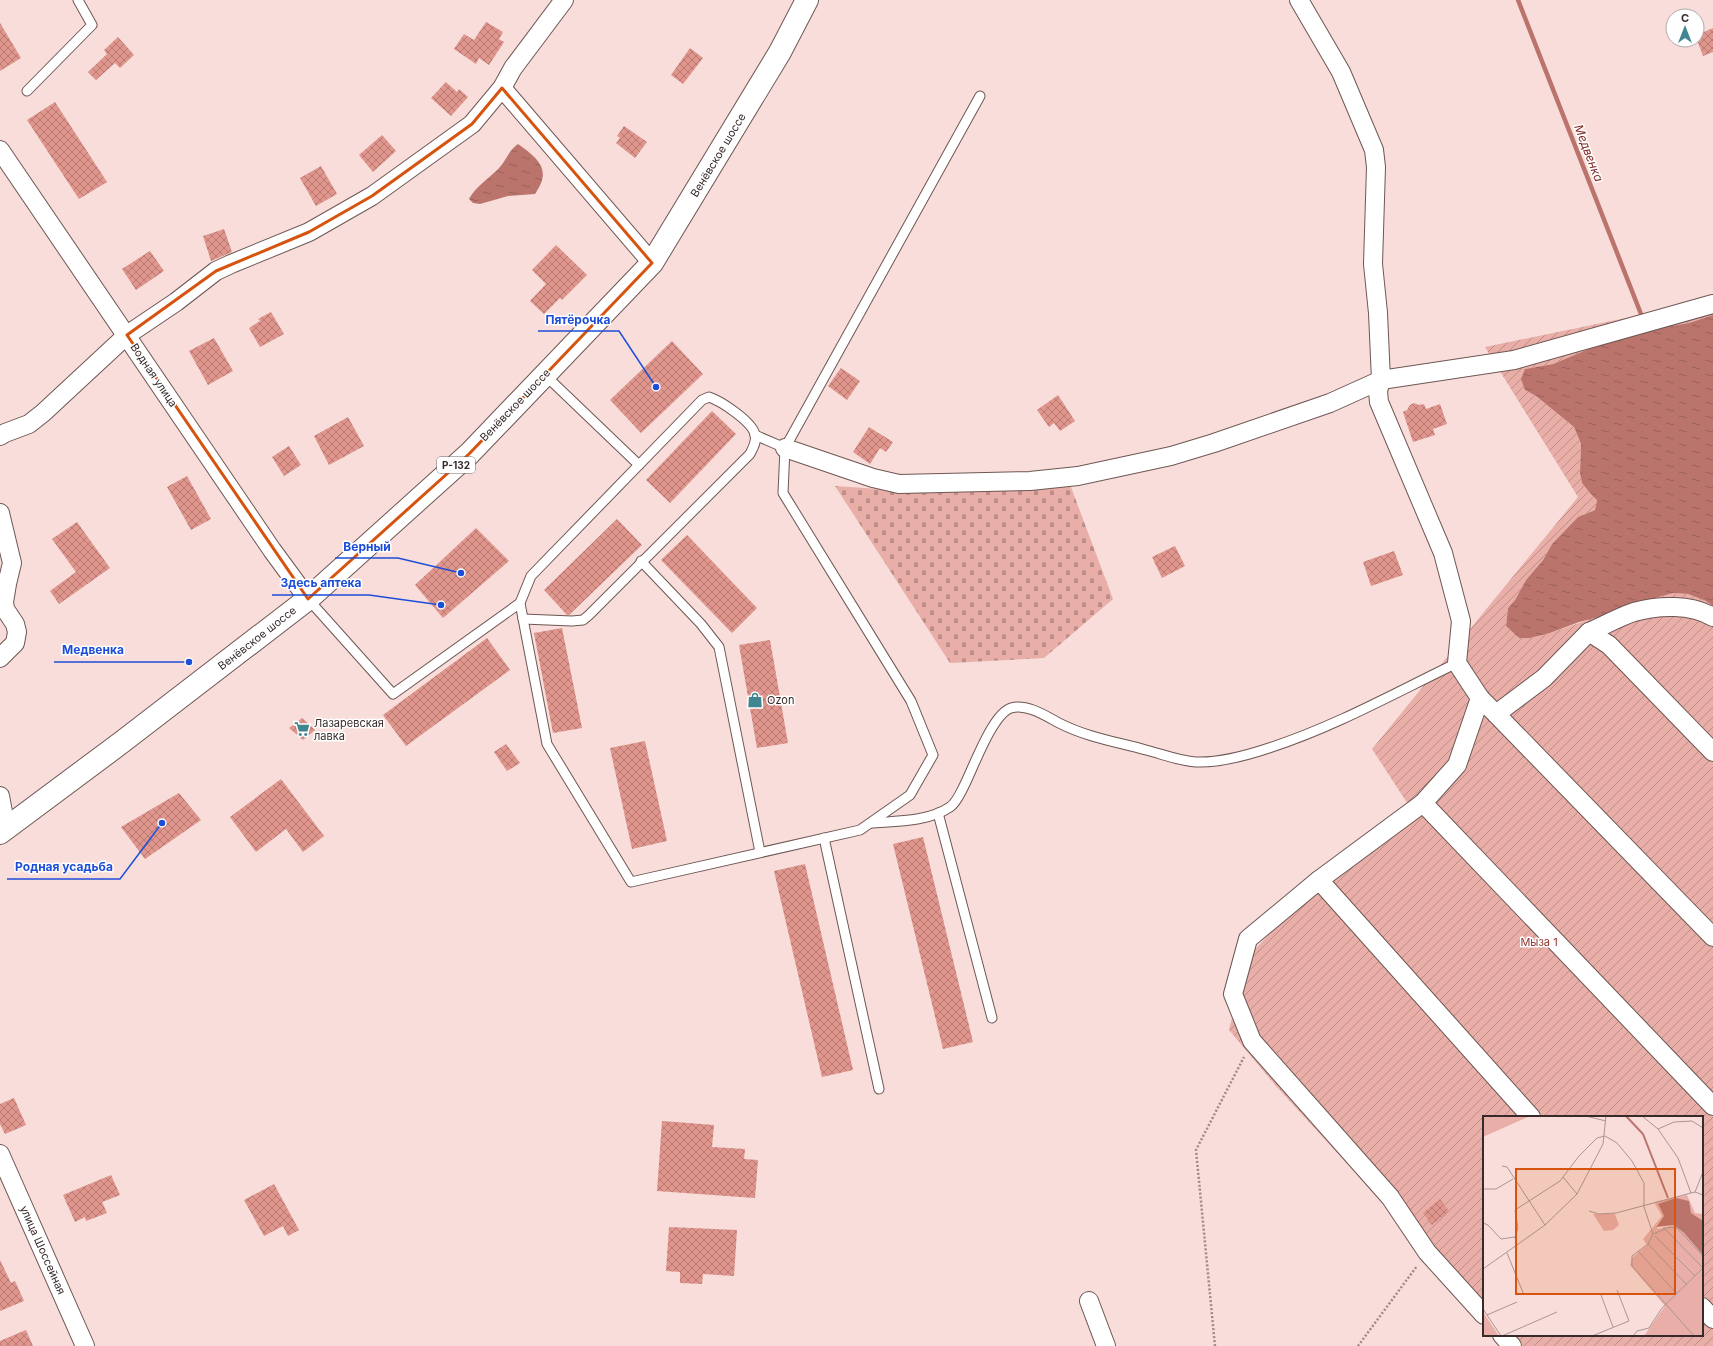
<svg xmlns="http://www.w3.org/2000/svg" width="1713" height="1346" font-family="Inter,sans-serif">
  <defs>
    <pattern id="cemetery-stones" width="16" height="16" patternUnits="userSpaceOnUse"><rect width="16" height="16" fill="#e8aea7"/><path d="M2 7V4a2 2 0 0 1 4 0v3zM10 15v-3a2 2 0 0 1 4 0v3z" fill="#bd8e88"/></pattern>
    <pattern id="garden-furrows" width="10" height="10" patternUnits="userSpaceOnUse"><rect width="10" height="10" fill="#e8aea7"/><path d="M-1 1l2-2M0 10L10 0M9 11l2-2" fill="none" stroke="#bd8e88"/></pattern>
    <pattern id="water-ripples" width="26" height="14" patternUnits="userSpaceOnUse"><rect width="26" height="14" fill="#bb746c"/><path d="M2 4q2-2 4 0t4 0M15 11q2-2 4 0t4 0" fill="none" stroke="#995f59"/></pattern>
    <pattern id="building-cross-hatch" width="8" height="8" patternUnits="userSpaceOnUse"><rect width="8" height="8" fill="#e0958d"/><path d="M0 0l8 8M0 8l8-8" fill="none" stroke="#b67a73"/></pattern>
  </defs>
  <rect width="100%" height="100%" fill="#f8ddda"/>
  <!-- cemetery -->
  <path fill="url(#cemetery-stones)" d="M1069,482l44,117 -69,59 -94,5 -115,-177 59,4z"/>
  <!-- garden -->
  <path fill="url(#garden-furrows)" d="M1713,300v15l-24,8 -42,7 -37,10 -57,24 -28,5v21l11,6 38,31 7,17 -1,29 2,10 7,9 8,7 -2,11 -17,7 -26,27 -9,16 -17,20 -11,20 -7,8 -2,18 13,12h11l20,-5 87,-30 36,-10 15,1 18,7 7,5v740h-199l-10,-11h198v-218h-218v196l-208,-227 -47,-56 18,-72 63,-68 107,-72 -45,-69 206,-252 -93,-150z"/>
  <!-- water -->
  <g fill="url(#water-ripples)">
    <path d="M518,144c21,15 34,26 17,50l-27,2 -28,8 -7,-1 -4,-4c7,-13 21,-21 31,-32 7,-8 9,-17 18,-23z"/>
    <path d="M1713,315v291l-7,-5 -18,-7 -15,-1 -36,10 -22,10 -36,9 -29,11 -20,5h-11l-13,-12 2,-18 7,-8 11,-20 17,-20 9,-16 26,-27 17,-7 2,-10 -8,-8 -7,-9 -2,-10 1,-29 -7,-17 -38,-31 -11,-6 -4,-11 4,-10 28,-5 57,-24 37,-10 42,-7z"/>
  </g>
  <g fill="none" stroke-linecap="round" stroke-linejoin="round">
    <!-- stream -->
    <path stroke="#bb746c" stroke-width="4.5" d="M1518,0l123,314"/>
  </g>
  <!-- building -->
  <g fill="url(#building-cross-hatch)">
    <path d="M486,22l17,10 -4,7 5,3 -15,23 -10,-7 -3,6 -22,-15 10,-15 10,6z"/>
    <path d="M0,23l21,35 -21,13z"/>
    <path d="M1713,28v24l-10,4 -6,-16v-5z"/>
    <path d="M118,37l16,18 -14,13 -5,-5 -19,17 -8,-8 19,-18 -3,-4z"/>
    <path d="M690,48l13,10 -20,26 -12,-9z"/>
    <path d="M446,82l11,10 2,-3 9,8 -17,19 -20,-18z"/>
    <path d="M55,102l52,80 -28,17 -52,-79z"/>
    <path d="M624,126l23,16 -12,16 -19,-15 4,-5 -3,-2z"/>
    <path d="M382,135l14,16 -23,21 -14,-17z"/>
    <path d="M321,166l16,28 -21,12 -16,-28z"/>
    <path d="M224,229l8,23 -21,9 -8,-25z"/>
    <path d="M556,245l31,30 -25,25 -2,-2 -16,16 -14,-13 16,-17 -14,-14z"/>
    <path d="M150,251l14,20 -28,19 -14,-21z"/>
    <path d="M271,312l13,22 -24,13 -11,-19 11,-7 -2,-2z"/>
    <path d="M214,338l19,33 -25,14 -19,-34z"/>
    <path d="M672,341l31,33 -62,59 -31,-33z"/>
    <path d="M841,368l19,13 -13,19 -19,-14z"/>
    <path d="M1058,395l17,26 -15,10 -6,-8 -5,4 -12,-17z"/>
    <path d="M1414,403l5,2 5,-1 2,5 14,-5 7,20 -14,5 2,6 -22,7 -10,-30 4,-2 3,-5z"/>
    <path d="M712,411l24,23 -66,69 -24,-23z"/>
    <path d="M348,417l16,29 -35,19 -15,-29z"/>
    <path d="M869,427l24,15 -7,10 -6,-4 -10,16 -17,-12z"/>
    <path d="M289,446l12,19 -17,11 -12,-19z"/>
    <path d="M187,476l24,43 -20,11 -24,-43z"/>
    <path d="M617,519l25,26 -73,70h-2l-23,-25z"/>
    <path d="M77,522l33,46 -51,36 -9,-13 26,-19 -24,-33z"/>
    <path d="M476,528l33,33 -66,57 -28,-33z"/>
    <path d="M687,535l70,73 -25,25 -71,-73z"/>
    <path d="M1175,546l10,20 -23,12 -10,-21z"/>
    <path d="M1394,551l9,24 -32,11 -8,-24z"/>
    <path d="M562,628l20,100 -29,5 -19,-100z"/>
    <path d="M487,638l23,32 -104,76 -23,-31z"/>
    <path d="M770,640l18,103 -31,5 -18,-103z"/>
    <path d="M302,718l13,12 -12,10 -14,-12z"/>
    <path d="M645,741l22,100 -35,8 -22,-101z"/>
    <path d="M506,744l14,19 -13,8 -13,-19z"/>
    <path d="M281,779l43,57 -21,16 -17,-23 -30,23 -26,-35z"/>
    <path d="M179,793l22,27 -56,39 -24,-32z"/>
    <path d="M923,837l50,205 -30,7 -50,-205z"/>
    <path d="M805,864l48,206 -31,7 -48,-206z"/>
    <path d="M14,1098l12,27 -21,9 -5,-10v-20z"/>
    <path d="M662,1121l52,4 -2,22 33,2 -1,10 14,1 -3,38 -98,-7z"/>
    <path d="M111,1175l9,20 -18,7 5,11 -21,8 -1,-4 -10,5 -12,-27z"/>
    <path d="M274,1184l25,46 -11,6 -5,-10 -19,10 -20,-36z"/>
    <path d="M1440,1199l9,12 -17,14 -9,-12z"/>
    <path d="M669,1227l68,3 -3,46 -31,-2 -1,10 -22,-1v-11l-14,-1z"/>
    <path d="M0,1260l11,23 4,-2 9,20 -24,10z"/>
    <path d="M26,1330l7,16h-33v-5z"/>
  </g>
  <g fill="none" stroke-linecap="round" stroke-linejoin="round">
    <defs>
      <g id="service">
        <path d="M27,91l65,-66 -14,-25"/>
        <path d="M545,375l94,90"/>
        <path d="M755,435l30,13"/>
        <path d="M641,561l60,63 18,23 41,205"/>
        <path d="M308,599l85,95 127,-91 27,141 84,138 229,-52 50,-35 23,-40 -22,-54 -128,-208 2,-45 195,-352"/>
        <path d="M520,603l11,-27 171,-176 7,-3c12,4 44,25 46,38 2,6 -2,13 -5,19l-161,161 -6,5 -11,1 -49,-2"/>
        <path d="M938,813l54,205"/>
        <path d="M871,823c25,-2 57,-1 79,-16 6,-4 10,-13 13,-19 10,-19 29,-74 48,-80 15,-5 35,8 48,15 27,14 58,19 87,27 16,4 33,11 50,12 24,1 49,-6 73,-14 65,-21 126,-55 188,-85"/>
        <path d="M824,838l55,251"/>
      </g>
      <g id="minor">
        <path d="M1299,0l42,72 33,78 2,17 -3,97 5,49 3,67 -3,11 1,11 64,151 18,68 -4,42 23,35 -23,67 -34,38 -104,77 -71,59 -15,55 19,47 138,156 37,55 57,63"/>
        <path d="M502,88l150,175"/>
        <path d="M0,150l272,400 36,49"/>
        <path d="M0,436l5,-3 24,-9 14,-11 84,-78 49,-33 40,-31 15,-7 78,-32 63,-36 100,-72 30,-36 11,-20 51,-68"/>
        <path d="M785,448l88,30 26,6 131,-3 48,-5 93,-20 43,-13 116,-40 51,-23 133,-20 199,-56"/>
        <path d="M0,513l12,50 -5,21 -3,18 1,7 10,15 2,8 -2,11 -15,15"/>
        <path d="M1589,632c14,-6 30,-15 45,-20 25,-7 57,-8 79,5"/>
        <path d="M1480,698l16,16 48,-36 45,-46 20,13 104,107"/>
        <path d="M1496,714l217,223"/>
        <path d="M0,796l6,32"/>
        <path d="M1423,803l290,303"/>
        <path d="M1319,880l212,237"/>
        <path d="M0,1154l85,192"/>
        <path d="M1089,1301l17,45"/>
        <path d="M1702,1307l11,12"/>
        <path d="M1502,1335l10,11"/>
      </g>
      <path id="primary" d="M0,833l122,-91 186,-143 161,-145 183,-191 128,-211 27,-52"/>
    </defs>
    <!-- service casing -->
    <use href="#service" stroke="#6e5754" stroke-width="11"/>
    <!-- minor casing -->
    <use href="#minor" stroke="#6e5754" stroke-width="20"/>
    <!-- primary casing -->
    <use href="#primary" stroke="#6e5754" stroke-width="24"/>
    <!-- path -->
    <g stroke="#9d8987" stroke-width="2.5" stroke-dasharray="2 2" stroke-linecap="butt">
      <path d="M1215,1346l-19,-196 48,-93"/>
      <path d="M1358,1346l59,-80"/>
    </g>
    <!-- service -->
    <use href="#service" stroke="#fff" stroke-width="9"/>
    <!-- minor -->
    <use href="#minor" stroke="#fff" stroke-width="18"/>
    <!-- primary -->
    <use href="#primary" stroke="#fff" stroke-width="22"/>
  </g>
  <!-- marked area -->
  <path fill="none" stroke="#d6540f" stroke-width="3" stroke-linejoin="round" d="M502,88l150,175 -183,191 -161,145 -181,-264 89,-64 93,-39 63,-36 100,-72z"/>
  <!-- icons -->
  <defs>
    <symbol id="shop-bare" viewBox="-9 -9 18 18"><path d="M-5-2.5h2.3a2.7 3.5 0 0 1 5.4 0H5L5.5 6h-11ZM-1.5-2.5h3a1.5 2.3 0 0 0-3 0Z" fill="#408690" stroke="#fff" stroke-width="2.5" paint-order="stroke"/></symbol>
    <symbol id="supermarket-bare" viewBox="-9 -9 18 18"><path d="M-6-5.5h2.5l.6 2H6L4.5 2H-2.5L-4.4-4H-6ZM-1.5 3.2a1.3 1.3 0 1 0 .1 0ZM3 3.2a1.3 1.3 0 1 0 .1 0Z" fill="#408690" stroke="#fff" stroke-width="2.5" paint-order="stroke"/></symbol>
  </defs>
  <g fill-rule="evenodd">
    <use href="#shop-bare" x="744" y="689" width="22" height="22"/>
    <use href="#supermarket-bare" x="291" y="718" width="22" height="22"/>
  </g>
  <g text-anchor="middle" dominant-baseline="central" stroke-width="3" stroke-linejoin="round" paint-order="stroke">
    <!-- shield labels -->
    <rect fill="#fff" stroke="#726b6a" stroke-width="1" x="437" y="457" width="38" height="16" rx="3"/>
    <g font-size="10" font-weight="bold" fill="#362b2a">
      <text x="456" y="465">Р-132</text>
    </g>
    <!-- street labels -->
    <g font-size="11" fill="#362b2a" stroke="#fff">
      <text transform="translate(718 155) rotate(-59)">Венёвское шоссе</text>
      <text transform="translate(154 375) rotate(56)">Водная улица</text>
      <text transform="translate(515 405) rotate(-46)">Венёвское шоссе</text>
      <text transform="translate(257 638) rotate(-38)">Венёвское шоссе</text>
      <text transform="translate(43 1250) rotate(66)">улица Шоссейная</text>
    </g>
    <!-- poi labels -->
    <g font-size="11" fill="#362b2a" stroke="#fff" text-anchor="start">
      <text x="767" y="700">Ozon</text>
      <text x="314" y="723">Лазаревская<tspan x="314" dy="13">лавка</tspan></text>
    </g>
    <!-- park labels -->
    <g font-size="11" fill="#8e352f" stroke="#fff">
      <text x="1539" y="942">Мыза 1</text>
    </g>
    <!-- water labels -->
    <g font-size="12" font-style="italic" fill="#822a26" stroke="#fff">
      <text transform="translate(1589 153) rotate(69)">Медвенка</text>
    </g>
  </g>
  <!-- overview -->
  <g transform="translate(1483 1116)">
    <rect width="220" height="220" fill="#f8ddda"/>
    <path d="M0,196l16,24h-14l-2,-2z" fill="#e8aea7"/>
    <path d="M110,98h22l4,11 -6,5 -9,1z" fill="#e8aea7"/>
    <path d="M0,0h47l-47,21zM204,79l8,18 8,1v9l-11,-8 -6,-15 -28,5 6,11 -8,10 2,3 16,-4 10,8 19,22v81h-59l21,-30 -35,-41 2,-7 15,-13 -4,-6 19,-23 -8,-14z" fill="#e8aea7"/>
    <path d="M193,82l13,3 2,12 12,8v34l-19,-22 -10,-8 -18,2 8,-11 -6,-12z" fill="#bb746c"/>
    <path fill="none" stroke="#bb746c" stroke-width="2" d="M143,0l17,18 25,64"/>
    <path fill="none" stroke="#aa9694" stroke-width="1" d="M103,0l20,5M159,0l16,13 20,29 13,35 4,-1 8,3M175,13l16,-7 18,-1 11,7M19,50l5,1 38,58M80,61l14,17M0,73h13l17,-10M212,76l8,-20M106,95l10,3 17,-1 75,-20M0,107l5,2 13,14 14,-2 2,9M180,112l13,-1 27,29M170,118l12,-5 38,39M172,120l40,40M32,121l3,-9 -3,-18 45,-29 19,-25 18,-18 8,-2 12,7 15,18 12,22v24l9,27 -5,10 -16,12v10l62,70M165,128l39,41M155,135l39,43M24,137l17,42M0,153l62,-44 32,-31 26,-50 3,-28M118,179l12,32M0,193l18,27M4,199l30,-13M19,220l55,-24M109,220l37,-15 -12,-31M150,220l4,-5 12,-3 13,-20 41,-40"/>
    <path fill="#d6540f" fill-opacity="0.15" stroke="#d6540f" stroke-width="2" d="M33,53h159v125h-159z"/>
    <rect width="220" height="220" fill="none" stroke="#362b2a" stroke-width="2"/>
  </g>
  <!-- callouts -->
  <path fill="none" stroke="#1d4ed8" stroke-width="1.5" d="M656 387L619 331H538M461 573L398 558H335M441 605L369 595H272M189 662L132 662H54M162 823L120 879H7"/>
  <g fill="#1d4ed8" stroke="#fff" stroke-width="1.5">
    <circle cx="656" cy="387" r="4"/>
    <circle cx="461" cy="573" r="4"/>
    <circle cx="441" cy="605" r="4"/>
    <circle cx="189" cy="662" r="4"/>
    <circle cx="162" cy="823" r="4"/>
  </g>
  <g font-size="12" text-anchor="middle" font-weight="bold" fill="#1d4ed8" stroke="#fff" stroke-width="3" stroke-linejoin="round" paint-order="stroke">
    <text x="578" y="324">Пятёрочка</text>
    <text x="367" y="551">Верный</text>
    <text x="321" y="587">Здесь аптека</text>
    <text x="93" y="654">Медвенка</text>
    <text x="64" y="871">Родная усадьба</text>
  </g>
  <!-- north arrow -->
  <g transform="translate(1685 28)"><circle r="19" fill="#ffffff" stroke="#afaaaa"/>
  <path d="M0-3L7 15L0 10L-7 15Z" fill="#408690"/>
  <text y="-6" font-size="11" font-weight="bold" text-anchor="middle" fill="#362b2a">С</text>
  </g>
</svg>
